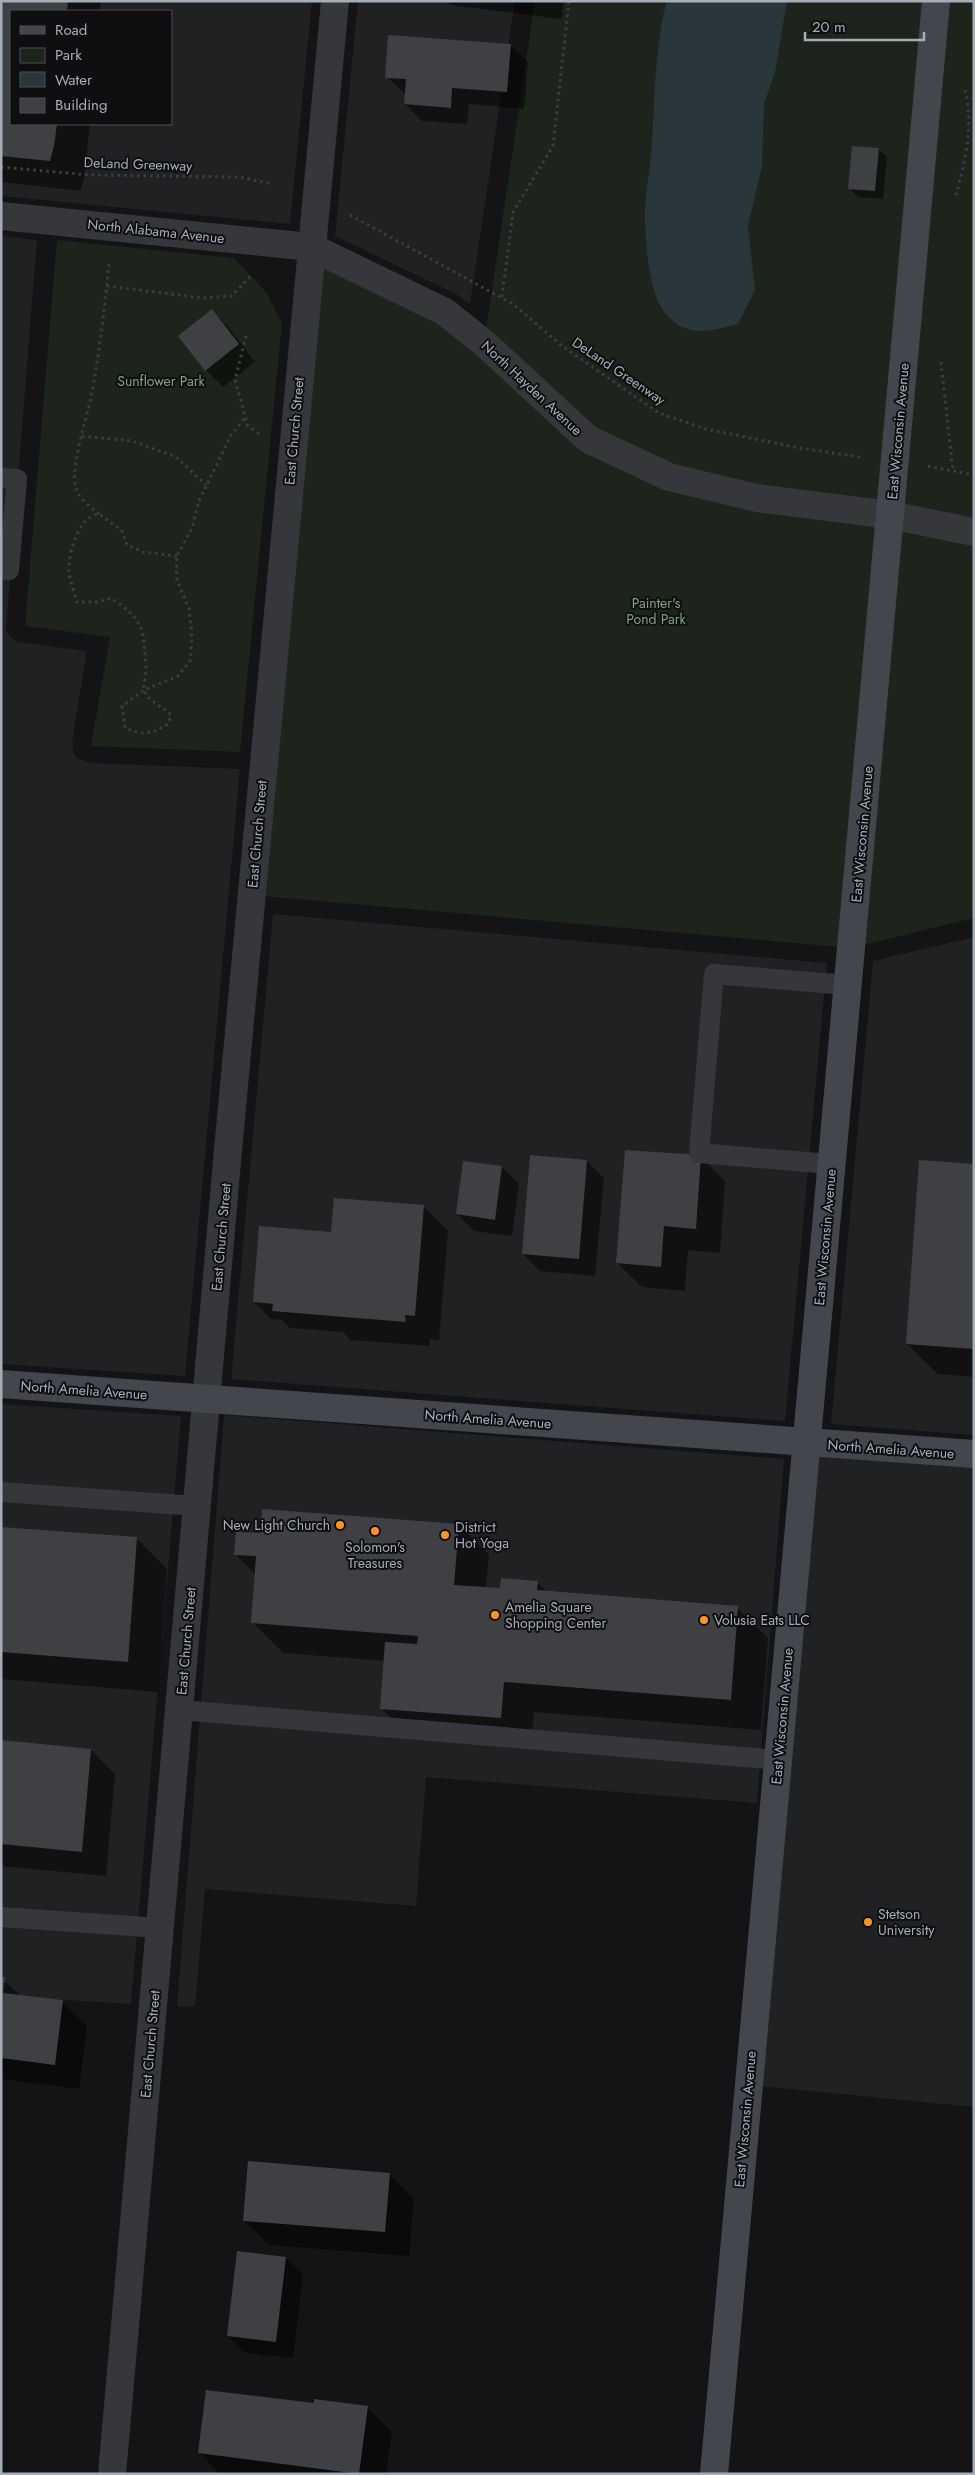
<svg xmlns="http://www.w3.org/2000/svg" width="975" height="2475" font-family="Jost,sans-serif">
  <rect width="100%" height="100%" fill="#141416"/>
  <!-- built -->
  <g fill="#202123" fill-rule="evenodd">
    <path d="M1,1h311l-22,223 -289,-28zM11,11h160v113h-160z"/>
    <path d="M358,1h157l-45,303 -14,-10 -121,-58z"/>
    <path d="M1,236l36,4 -31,389 2,5 9,8 70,9 -15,92 2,12 5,4 12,4 149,6 -55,607 -184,-12z"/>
    <path d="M273,914l554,49 -42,458 -554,-42z"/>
    <path d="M974,937v498l-143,-11 42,-463z"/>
    <path d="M1,1404l180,12 -50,588 -130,-8z"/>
    <path d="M224,1415l560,44 -27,344 -331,-26 -10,129 -211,-17 -10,118 -18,-1z"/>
    <path d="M807,1443l167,14v650l-226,-22z"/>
  </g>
  <!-- green -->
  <g fill="#1c241c">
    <path d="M535,1h439v917l-123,30 -599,-53 59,-648 173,96z"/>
    <path d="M57,240l177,18 32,34 16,31 -42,429 -149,-6 19,-109 -85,-11z"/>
  </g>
  <!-- water -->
  <path fill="#29363b" d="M667,1h120l-12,71 -11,32 -2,62 -14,60 7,64 -17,34c-29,7 -51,15 -73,-11 -16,-20 -19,-67 -20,-92 -1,-21 4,-44 6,-65 4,-47 3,-111 16,-155z"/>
  <!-- shadow -->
  <g fill="#0007">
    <path d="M1,1h100l-1,10h-89v113h79l-6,54 -4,13 -79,-9z"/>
    <path d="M446,1h118l-3,18 -111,-14z"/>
    <path d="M510,45l18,17 -4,47 -55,-5 -2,20 -45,-3 -17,-17 1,-9 -19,-18z"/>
    <path d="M878,149l9,8 -4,42 -25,-2 -9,-9z"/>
    <path d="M212,311l17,17 26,34 -32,25 -17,-17 -26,-33z"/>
    <path d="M701,1157l24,24 -5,72 -32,-3 -3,41 -43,-4 -25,-24z"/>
    <path d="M587,1161l17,17 -9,98 -55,-5 -17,-17z"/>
    <path d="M974,1166v211l-36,-3 -31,-30z"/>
    <path d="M502,1167l17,17 -7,52 -38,-5 -17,-17z"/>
    <path d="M423,1206l25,25 -9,109 -10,-1 1,7 -80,-6 -7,-8 -53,-4 -8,-8 -11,-1 -17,-17 77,-69z"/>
    <path d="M459,1525l30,30 -3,33 15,2 36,-8 10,10 190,16 31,30 -7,92 -227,-18 -3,36 -119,-9 -31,-31 4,-47 -102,-8 -30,-30 3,-48 -21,-21 26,-19z"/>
    <path d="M1,1528l136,11 30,30 -9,123 -157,-13z"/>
    <path d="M1,1741l90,9 24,24 -9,102 -105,-10z"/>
    <path d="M1,1978l21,19 40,5 25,24 -8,63 -78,-10z"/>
    <path d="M389,2174l25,25 -5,57 -140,-11 -25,-24z"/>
    <path d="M286,2258l17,17 -10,83 -48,-5 -17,-17z"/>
    <path d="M315,2405l52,2 25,25 -6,42h-166l-21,-22z"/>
  </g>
  <!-- building -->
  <g fill="#3e4043">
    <path d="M1,1h67l-1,10h-56v113h46l-3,22 -4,15 -49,-5z"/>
    <path d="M388,35l123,9 -4,48 -55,-4 -1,20 -47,-4 2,-25 -21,-1z"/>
    <path d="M852,146l27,2 -4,43 -27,-2z"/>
    <path d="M212,309l27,35 -34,27 -27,-35z"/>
    <path d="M625,1150l76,5 -5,74 -32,-3 -3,41 -45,-4z"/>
    <path d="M530,1155l57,5 -8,99 -57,-5z"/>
    <path d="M919,1160l55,4v185l-68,-5z"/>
    <path d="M463,1161l39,5 -7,54 -39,-6z"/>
    <path d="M334,1198l90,7 -9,111 -10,-1 1,7 -134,-11 1,-7 -20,-2 6,-76 72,6z"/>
    <path d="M262,1509l197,15 -5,61 46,3 1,-10 37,3 -1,9 201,16 -7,94 -227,-18 -3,36 -121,-9 5,-67 32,2 1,-8 -167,-13 5,-67 -22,-1 2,-24 24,2z"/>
    <path d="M1,1527l136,10 -9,125 -127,-10z"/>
    <path d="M1,1740l90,9 -9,103 -81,-8z"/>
    <path d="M1,1977h4l-2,16 60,7 -8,65 -54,-7z"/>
    <path d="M248,2161l142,12 -5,59 -142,-11z"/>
    <path d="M237,2251l49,6 -10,85 -49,-6z"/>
    <path d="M206,2390l108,13v-4l54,7 -9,68 -161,-21z"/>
  </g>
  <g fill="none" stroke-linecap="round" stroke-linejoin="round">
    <!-- path -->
    <g stroke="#3b3e43" stroke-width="3" stroke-dasharray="2.5 4" stroke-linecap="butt">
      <path d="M1,167l89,8 150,2 33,7"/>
      <path d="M956,195c9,-32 18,-71 9,-105"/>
      <path d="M350,215l163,89 49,42 97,67 47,16 94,19 60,9"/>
      <path d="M107,286l95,12 29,-2 21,-21"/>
      <path d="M502,297l11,-85 40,-66 16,-145"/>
      <path d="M246,336l-11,44 13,46 12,8"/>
      <path d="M941,362l12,109"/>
      <path d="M82,436l50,5 44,16 30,28"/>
      <path d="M928,466l46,9"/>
      <path d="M99,514c-10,-8 -22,-17 -24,-29 -3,-21 10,-62 15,-83 9,-46 15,-93 19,-140"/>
      <path d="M177,556l-34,-4 -16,-7 -5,-14 -23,-17c-21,2 -31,40 -30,58 1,10 6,21 8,30h21l13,-4c35,23 32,33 35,71 0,8 -4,17 -1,23 5,11 18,14 26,23l-3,9c-17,10 -24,12 -43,4l-3,-22 22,-16 34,-14 12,-15 2,-24 -3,-28 -13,-32 1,-21 15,-28 7,-27 32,-66 14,-17"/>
    </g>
    <!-- lane -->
    <g stroke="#35373b" stroke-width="20">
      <path d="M1,478l16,1 -8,91 -8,-1"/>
      <path d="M831,1164l-132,-11 15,-179 133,11"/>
      <path d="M1,1492l196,14"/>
      <path d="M180,1710l598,50"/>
      <path d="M1,1917l159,11"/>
    </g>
    <!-- street -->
    <g stroke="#35373b" stroke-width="28">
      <path d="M1,216l310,31 134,65 39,31 104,96 81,38 88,21 133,17 84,17"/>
      <path d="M112,2474l116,-1324 107,-1149"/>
    </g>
    <!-- secondary -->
    <g stroke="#43464c" stroke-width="28">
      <path d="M1,1384l973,70"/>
      <path d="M714,2474l222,-2473"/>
    </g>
  </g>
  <!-- markers -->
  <g fill="#ff9424" stroke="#0f0f11" stroke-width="2">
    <circle cx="340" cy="1525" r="5"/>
    <circle cx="375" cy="1531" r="5"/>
    <circle cx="445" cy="1535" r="5"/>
    <circle cx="495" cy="1615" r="5"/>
    <circle cx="704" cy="1620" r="5"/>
    <circle cx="868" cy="1922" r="5"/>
  </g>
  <g text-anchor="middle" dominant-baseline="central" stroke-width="4" stroke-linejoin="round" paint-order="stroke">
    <!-- street labels -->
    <g font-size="14" fill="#a5adb7" stroke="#0f0f11">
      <text transform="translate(138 164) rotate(2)">DeLand Greenway</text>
      <text transform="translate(156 231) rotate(6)">North Alabama Avenue</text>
      <text transform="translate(619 371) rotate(34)">DeLand Greenway</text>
      <text transform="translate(532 388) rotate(43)">North Hayden Avenue</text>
      <text transform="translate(294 431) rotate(-85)">East Church Street</text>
      <text transform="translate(898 431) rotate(-85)">East Wisconsin Avenue</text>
      <text transform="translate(257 834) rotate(-85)">East Church Street</text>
      <text transform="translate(862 834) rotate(-85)">East Wisconsin Avenue</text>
      <text transform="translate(221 1237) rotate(-85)">East Church Street</text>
      <text transform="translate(825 1237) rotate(-85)">East Wisconsin Avenue</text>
      <text transform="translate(84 1390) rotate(4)">North Amelia Avenue</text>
      <text transform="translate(488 1419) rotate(4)">North Amelia Avenue</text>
      <text transform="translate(891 1449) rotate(4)">North Amelia Avenue</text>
      <text transform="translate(186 1641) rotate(-85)">East Church Street</text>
      <text transform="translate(782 1716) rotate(-85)">East Wisconsin Avenue</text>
      <text transform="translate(150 2044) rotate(-85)">East Church Street</text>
      <text transform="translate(745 2119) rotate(-85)">East Wisconsin Avenue</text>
    </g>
    <!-- park labels -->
    <g font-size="14" fill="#7ea47a" stroke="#0f0f11">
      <text x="161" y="381">Sunflower Park</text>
      <text x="656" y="603">Painter's<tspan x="656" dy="16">Pond Park</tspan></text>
    </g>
    <!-- poi labels -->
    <g font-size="14" fill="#a5adb7" stroke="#0f0f11" text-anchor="start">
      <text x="330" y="1525" text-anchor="end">New Light Church</text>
      <text x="455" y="1527">District<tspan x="455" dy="16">Hot Yoga</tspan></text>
      <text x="375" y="1547" text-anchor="middle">Solomon's<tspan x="375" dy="16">Treasures</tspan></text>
      <text x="505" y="1607">Amelia Square<tspan x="505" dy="16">Shopping Center</tspan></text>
      <text x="714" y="1620">Volusia Eats LLC</text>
      <text x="878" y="1914">Stetson<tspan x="878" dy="16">University</tspan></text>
    </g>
  </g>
  <!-- border -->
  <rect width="975" height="2475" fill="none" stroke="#a5adb7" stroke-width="5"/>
  <!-- legend -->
  <rect x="10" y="10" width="162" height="115" fill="#0f0f11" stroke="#4b4e53"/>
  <rect x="20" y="26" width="25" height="8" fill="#43464c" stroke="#4b4e53"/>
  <text x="55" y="35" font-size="15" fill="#a5adb7">Road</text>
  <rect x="20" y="48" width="25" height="15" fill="#1c241c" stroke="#4b4e53"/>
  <text x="55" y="60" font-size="15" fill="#a5adb7">Park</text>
  <rect x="20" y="72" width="25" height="15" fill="#29363b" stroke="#4b4e53"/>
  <text x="55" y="85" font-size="15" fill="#a5adb7">Water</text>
  <rect x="20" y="98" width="25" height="15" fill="#3e4043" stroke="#4b4e53"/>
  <text x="55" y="110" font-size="15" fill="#a5adb7">Building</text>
  <!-- scale -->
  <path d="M805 32v8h119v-8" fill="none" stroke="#a5adb7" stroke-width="2.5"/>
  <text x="812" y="32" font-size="15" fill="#a5adb7" stroke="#0f0f11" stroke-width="4" paint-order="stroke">20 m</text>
</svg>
